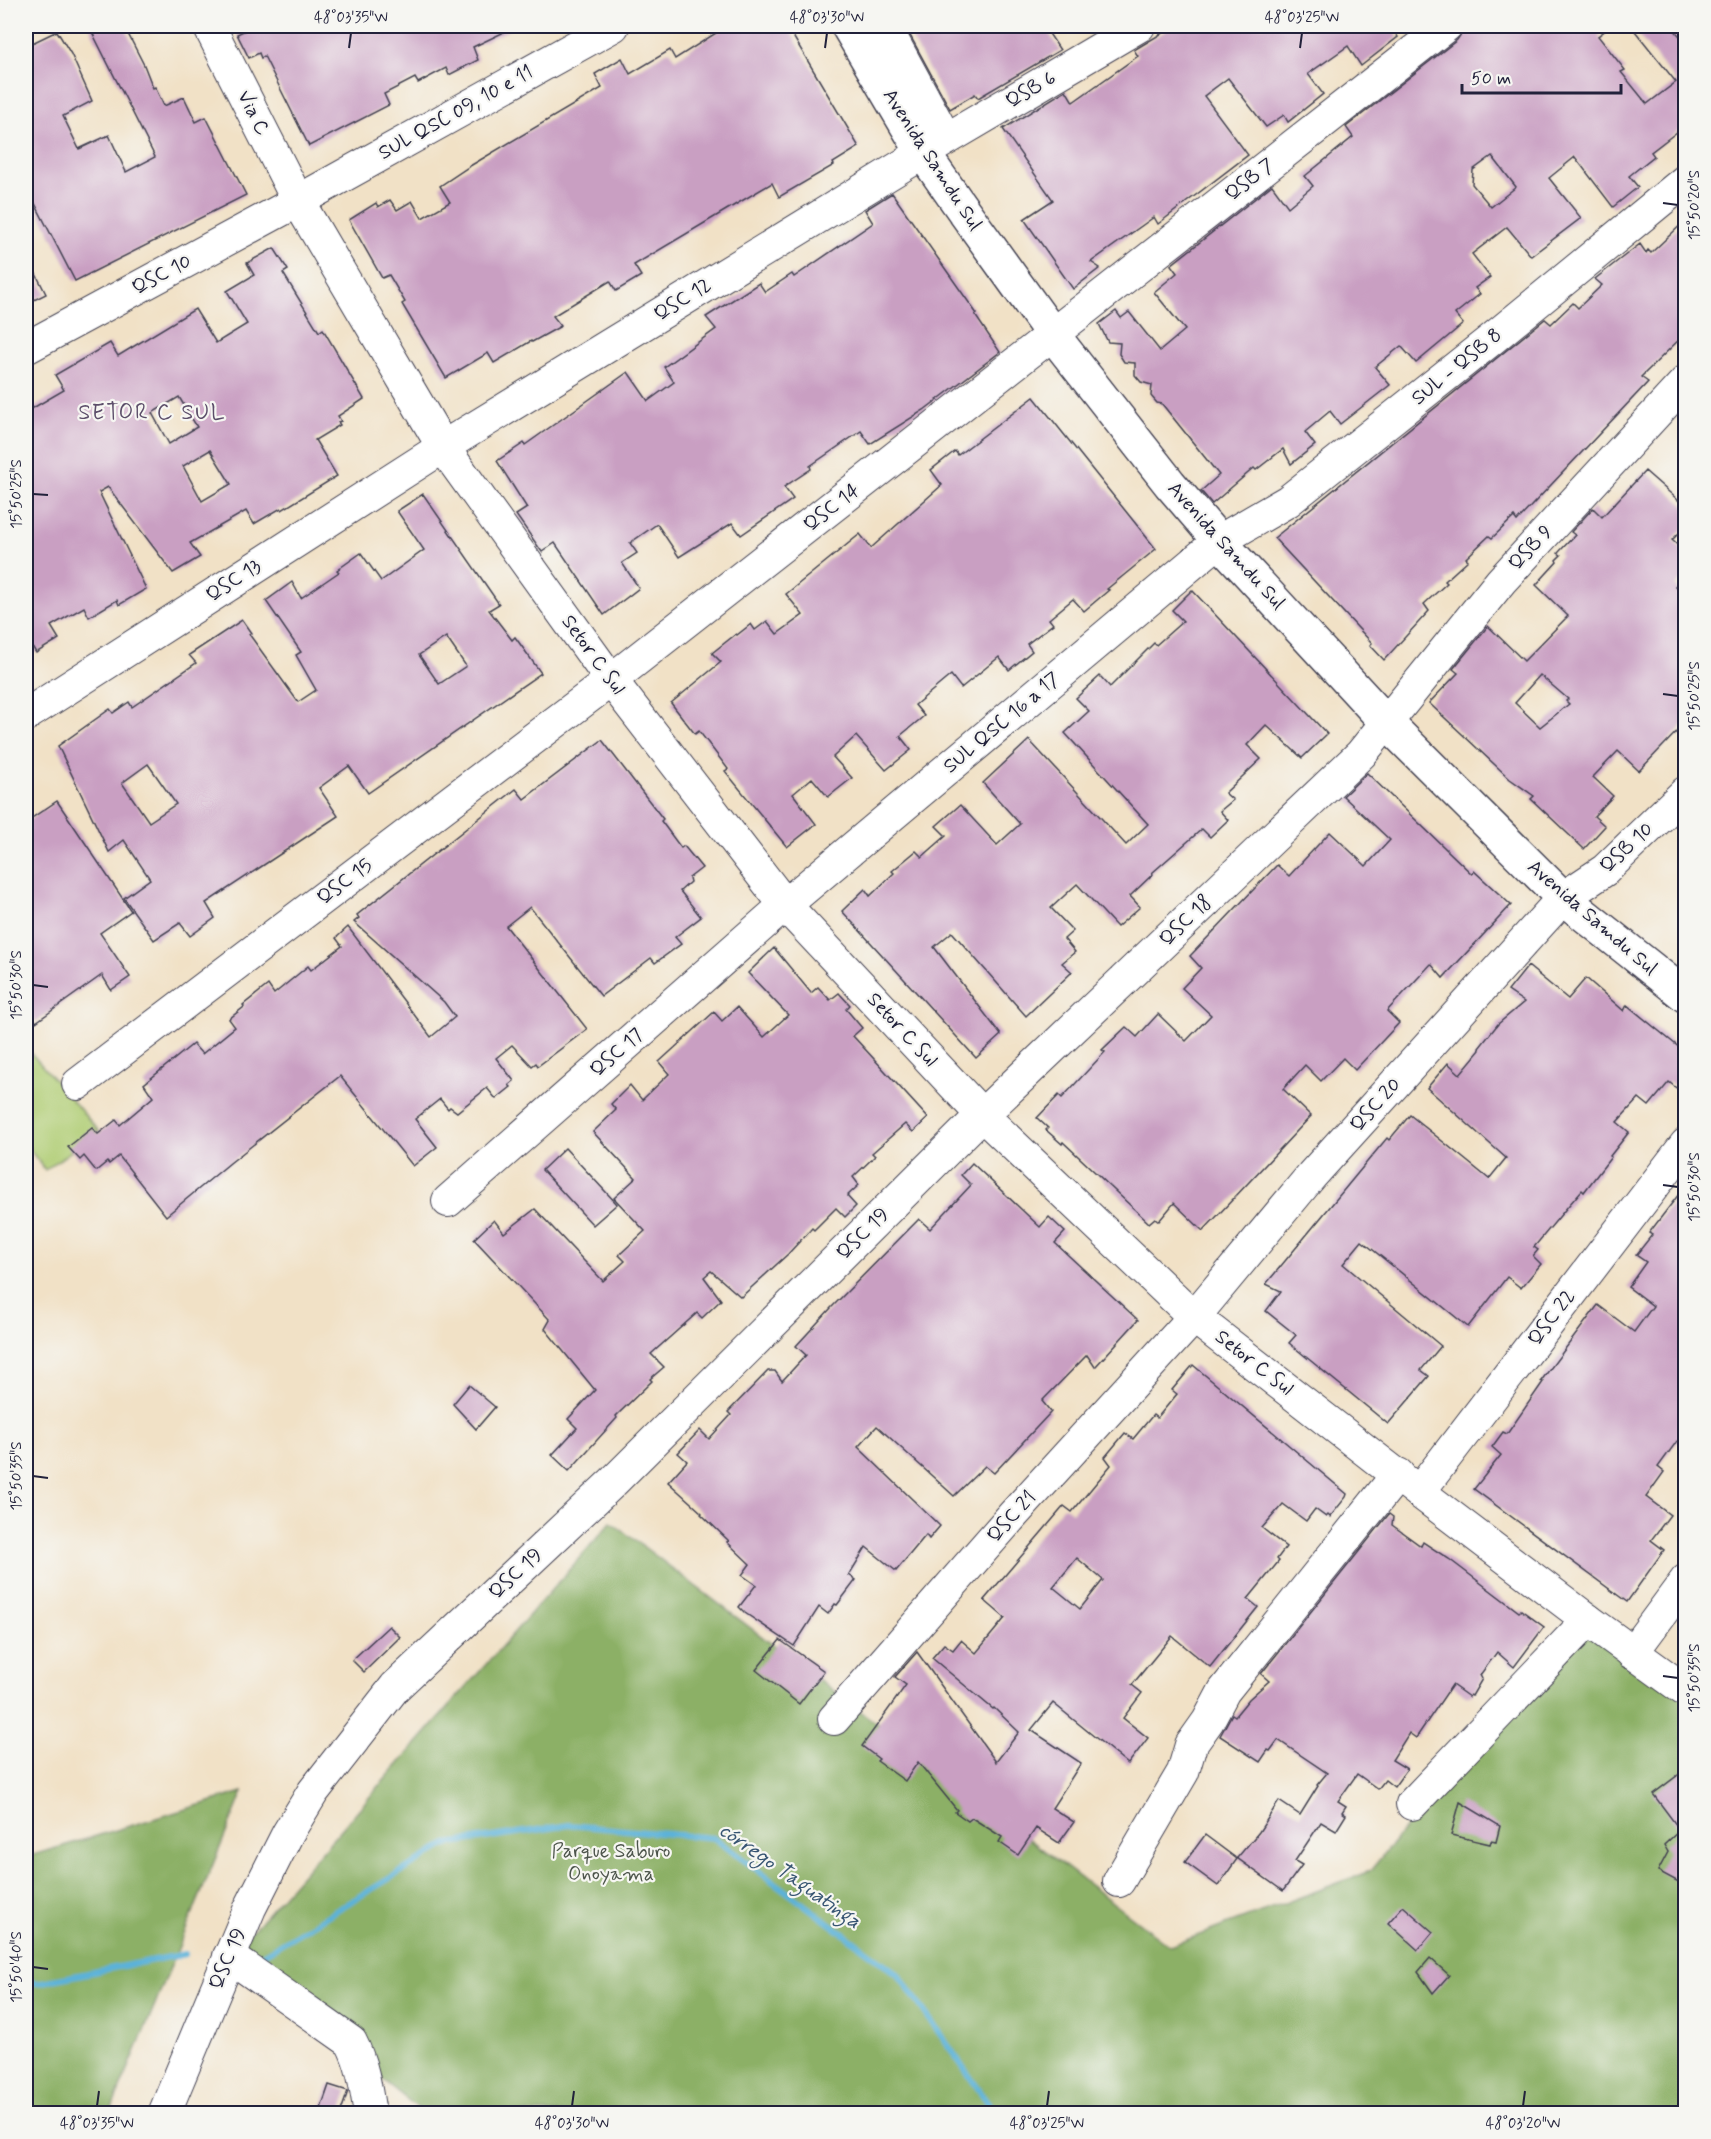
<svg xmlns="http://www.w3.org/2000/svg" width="1711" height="2139" font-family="Mynerve,sans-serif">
  <rect width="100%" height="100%" fill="#f6f6f2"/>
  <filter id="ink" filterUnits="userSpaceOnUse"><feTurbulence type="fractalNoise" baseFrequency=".0167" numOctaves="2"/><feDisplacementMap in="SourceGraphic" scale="12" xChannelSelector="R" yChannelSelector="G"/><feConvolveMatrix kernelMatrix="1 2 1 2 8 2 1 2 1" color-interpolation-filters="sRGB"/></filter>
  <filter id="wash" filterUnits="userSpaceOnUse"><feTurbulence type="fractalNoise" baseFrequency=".008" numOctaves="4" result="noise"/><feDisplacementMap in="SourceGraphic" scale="24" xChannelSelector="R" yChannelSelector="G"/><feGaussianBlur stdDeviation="1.35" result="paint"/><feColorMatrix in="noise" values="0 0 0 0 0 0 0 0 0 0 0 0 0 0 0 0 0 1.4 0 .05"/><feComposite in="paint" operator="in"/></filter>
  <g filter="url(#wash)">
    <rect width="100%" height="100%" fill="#f1e1c6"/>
    <!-- green -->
    <path fill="#b0cd74" stroke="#697858" stroke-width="1.5" d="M31,1053l68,78 -54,39 -19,-25v-88z"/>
    <!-- forest -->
    <g fill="#8cb066" stroke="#576950" stroke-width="1.5">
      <path d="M611,1522l559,424 200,-75 220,-268 95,75v435h-1261l-195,-156z"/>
      <path d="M243,1792l-133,321h-84v-256z"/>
    </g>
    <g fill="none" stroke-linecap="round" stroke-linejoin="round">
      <!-- stream -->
      <g stroke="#5cb2d9" stroke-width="6">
        <path d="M262,1955l185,-111 122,-19 145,13 184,136 98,140"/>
        <path d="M26,1980l11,3 148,-29"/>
      </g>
    </g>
    <g id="blocks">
      <!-- building -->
      <g fill="#c99fc2" fill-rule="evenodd">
        <path d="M89,26h35l20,39 9,23 2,-1 9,19 20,-9 12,25 10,-5 40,78 -171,86 -49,-95v-140l31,-15 14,23 21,47 -29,15 16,33 30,-14 17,37 29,-15z"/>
        <path d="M254,26h263l-44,21 5,13 -29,15 -3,-7 -28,15 -3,-5 -31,16 5,11 -80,41 -45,-90 -3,2 -2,-5 -10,5 -12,-24z"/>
        <path d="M727,26h60l72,121 -26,16 1,2 -55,32 -7,-14 -44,26 -94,56 7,11 -25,15 -6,-10 -57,35 8,10 -29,16 -1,-1 -37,22 -6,-10 -42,25 -44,-74 3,-2 -16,-27 -7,3 -33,-58 27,-17 2,4 12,-7 7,10 15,-9 10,17 28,-16 -10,-16 30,-20 132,-78 -7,-14 27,-16 8,16 40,-24 5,9z"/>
        <path d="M905,26h139l16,24 -82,48 -3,-4 -25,15z"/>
        <path d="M1174,26h216l8,11 -37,29 -13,-20 -40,28 15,20 -35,28 -4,-7 -18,12 -38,-49 -24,18 44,59 -90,69 -4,-7 -63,45 9,6 -27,21 -49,-70 29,-19 -50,-71 63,-39 7,12 65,-46 -4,-6z"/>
        <path d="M1470,26h141l-13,10 27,34 -4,2 26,32 29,-22 -45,-56h40l15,17v82l-35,27 3,4 -25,20 9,11 -25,20 -38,-50 -26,21 32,40 -50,38 -24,-29 -35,27 18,23 -15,11 5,6 -25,20 8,10 -47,39 -15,-17 -26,21 15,18 -50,39 -10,-13 -25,21 10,13 -24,19 -8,-15 -27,21 -2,-2 -42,36 -11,-13 18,-16 -57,-71 -5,-1 -6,-7 1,-11 -11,-3 -6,-7v-12l-11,-1 -5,-8 1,-11 -12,-1 -9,-18 17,-13 5,7 8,-6 31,39 25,-21 -31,-38 23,-19 -6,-8 101,-80 16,22 25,-21 -8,-10 48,-39 -7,-10 111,-87 6,-9zM1492,156l24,31 -25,20 -19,-23 1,-14z"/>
        <path d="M892,193l85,121 -2,1 25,37 -76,58 -54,34 -9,-13 -51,35 1,3 -27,18 9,12 -52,36 -9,-12 -53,34 -22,-33 -27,19 7,10 -15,10 17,25 -35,27 -49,-72 -13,9 -26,-37 11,-7 -30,-47 27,-18 1,2 103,-73 20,29 26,-19 -10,-15 52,-38 -10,-12 53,-34 6,9 27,-18 2,3 79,-54 -8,-13z"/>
        <path d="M1686,220v113l-45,44 7,5 -131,139 -3,-4 -22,21 -3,-2 -23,22 2,2 -23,21 2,2 -23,21 5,7 -45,49 -14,-15 2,-2 -98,-105 271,-219 6,5 22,-21 5,5 24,-23 -7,-6 24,-19 21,-16 6,9 2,-3 3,3z"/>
        <path d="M274,248l14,22 -5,3 36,59 4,-3 41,70 -26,17 3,5 -3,1 2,3 -25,15 22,36 -55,34 -1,-2 -27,16 -8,-13 -56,32 10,14 -27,16 -65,-86 -9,5 47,97 -27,16 -2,-5 -28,17 -5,-10 -33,19 8,13 -23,14 -10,-17v-224l38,-22 -9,-15 55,-32 8,13 77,-47 21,34 31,-19 -20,-33 27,-16 -7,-12zM179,397l18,30 -28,17 -17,-31zM210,450l21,34 -29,17 -19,-35z"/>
        <path d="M26,254l20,40 -20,10z"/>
        <path d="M1034,397l122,152 -49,40 2,1 -25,21 -11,-12 -24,20 4,5 -26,20 5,7 -23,19 -10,-13 -38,31 -10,-13 -36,30 9,11 -24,20 11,14 -25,20 -30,-34 -23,21 19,21 -24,19 -16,-19 -19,16 23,30 -29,23 -62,-76 3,-2 -29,-38 -4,3 -24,-31 50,-41 -9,-9 24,-19 1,1 14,-11 4,6 12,-9 10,13 26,-19 -17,-21 74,-60 11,14 71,-63 -11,-15 24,-19 3,4z"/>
        <path d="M1645,471l41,36v19l-14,14 14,13v22l-11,11 11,11v125l-47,49 -21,-20 -25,26 20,19 -19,20 11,10 -21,23 -53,-50 3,-3 -24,-17 -81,-76 29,-30 -5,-4 35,-43 36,35 44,-45 -32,-31 21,-23 -1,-2 5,-5 -3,-2 17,-18 -4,-3 22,-24 9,9zM1540,675l28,24 -2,2 3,3 -29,23 -25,-24z"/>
        <path d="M423,494l76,110 -10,6 23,30 3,-3 26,36 -173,120 -19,-27 -30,22 19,28 -132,87 9,15 -25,18 -10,-13 -26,17 -30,-42 26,-19 -26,-39 -15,12 -51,-106 52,-37 3,4 16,-11 3,5 64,-44 -7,-8 53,-35 9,13 -2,1 49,68 18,-12 -20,-35 5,-3 -35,-51 26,-19 9,16 38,-26 -2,-2 24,-17 20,28 43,-31 -27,-39zM446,637l20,29 -27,18 -20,-29zM148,764l28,40 -27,18 -27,-39z"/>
        <path d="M1192,590l135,144 -25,24 -36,-33 -19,20 14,14 -36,34 8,7 -13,11 8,9 -18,17 -8,-8 -50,44 1,1 -23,22 10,11 -23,20 -40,-43 -26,24 22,23 -9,8 11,13 -13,11 10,9 -46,44 -74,-84 -18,15 67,88 -25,23 -134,-147 23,-22 5,7 24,-23 -2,-2 24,-20 6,6 24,-21 -10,-10 24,-21 37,40 23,-21 -37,-41 46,-43 97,105 22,-21 -83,-91 24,-22 -13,-13 24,-22 10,11 44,-44 2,2 27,-24 -11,-11z"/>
        <path d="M602,740l61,79 -2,2 20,27 3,-2 18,22 -13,10 1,4 -10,9 21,26 -26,20 6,7 -26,19 -4,-5 -50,38 -71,-89 -24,19 81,103 -49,37 -2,-3 -4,3 -20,-21 -16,13 18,23 -5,4 2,2 -15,12 -9,-11 -30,24 -7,-5 -2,2 -8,-10 -25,20 22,28 -24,19 -73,-90 -110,87 -64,53 -47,-60 -10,8 -2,-2 -11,9 -12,-15 -4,4 -12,-13 24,-19 6,6 18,-14 4,5 33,-28 -9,-13 49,-40 9,10 33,-27 -6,-8 15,-12 -1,-2 25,-20 6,9 34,-28 3,4 31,-24 -6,-8 12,-11 83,110 24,-20 -11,-15 -90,-80 5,-4 -2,-3 159,-126 8,10z"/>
        <path d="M1367,773l105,101 2,-3 37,34 -68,73 -12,-14 -44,47 12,12 -44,47 -12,-12 -22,23 -16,-16 -22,24 28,27 -108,115 -29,-28 -15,18 -4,-3 -6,5 -86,-81 -1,2 -16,-14 2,-2 -11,-10 22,-23 3,3 43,-46 -3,-2 24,-23 11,10 21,-23 28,27 25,-26 -29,-27 19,-20 -11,-12 87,-91 12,11 41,-44 36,34 24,-26 -47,-44z"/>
        <path d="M57,801l74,110 -31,22 30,44 -19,13 -9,-15 -66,47 -10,-16v-184z"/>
        <path d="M774,948l37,45 7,-6 12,13 9,-7 11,12 -4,4 16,19 -9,8 75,82 -15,14 -8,-8 -33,29 3,3 -22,21 6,8 -12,11 9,10 -11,11 -9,-9 -22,22 -2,-2 -24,26 -47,43 -30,-26 -7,6 17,23 -19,18 -5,-5 -46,41 13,13 -14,12 2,2 -36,35 1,2 -48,53 -17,-16 25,-27 -9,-9 27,-29 -50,-61 5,-9 -76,-81 20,-19 10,13 31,-24 68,72 22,-20 -6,-6 26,-24 -31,-33 22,-20 -43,-46 23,-22 -5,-6 19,-19 12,15 27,-26 -10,-12 55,-50 8,9 15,-14 27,30 24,-22 -40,-42z"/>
        <path d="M1528,966l40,33 18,-21 38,33 3,-6 59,48v43l-17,-14 -20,24 -10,-8 -22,24 12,10 -19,24 1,1 -27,35 -2,-2 -13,15 -35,42 4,3 -5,6 8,8 -20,24 -14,-11 -39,50 -106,-86 -19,23 98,82 -20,24 8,6 -41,48 -99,-81 7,-8 -30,-24 15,-20 -15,-7 101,-122 20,-24 2,2 21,-25 79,64 17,-21 -79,-70 21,-25 12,11 20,-24 -1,-2 19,-24 26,-22 -16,-11z"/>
        <path d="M565,1148l52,56 -24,21 -51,-55z"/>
        <path d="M972,1163l68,64 9,-10 16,15 -10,11 83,77 -43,47 -8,-12 -45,46 9,11 -57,61 -9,-7 -31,30 -77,-70 -19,21 82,79 -11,13 -3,-4 -30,36 -30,-24 -17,28 7,5 -19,25 -2,-1 -7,10 -9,-7 -25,39 -49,-33 -6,-6 17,-22 -14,-10 8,-11 -23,-22 2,-1 -28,-27 1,-1 -34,-31 19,-21 -9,-8 22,-23 9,9 22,-24 -3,-3 40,-41h7l7,10 24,-26 -10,-9 35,-38 88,-89 11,10 41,-44 -10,-10z"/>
        <path d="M1686,1185v263l-9,-7 -19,26 6,5 -18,25 24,18 -19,25 13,10 -37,52 -153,-113 27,-34 -9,-8 11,-15 4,2 36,-52 -2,-1 57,-76 36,27 19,-26 -25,-19 18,-25 -10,-7 16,-20 -3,-2z"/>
        <path d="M1193,1365l154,129 -1,3 -16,20 -2,-2 -2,2 -11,-8 -9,12 -23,-17 -21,24 24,19 -9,12 2,2 -31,38 10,8 -48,60 -38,-31 -40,49 10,8 -19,25 25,20 -20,26 -75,-61 -22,27 50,33 -29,45 22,14 -15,21 -23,-15 -18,27 -19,-13 3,-5 -30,-19 -4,3 -13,-9 2,-2 -39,-48 -13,19 -28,-20 2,-2 -17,-13 44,-61 -11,-8 22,-25 79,110 23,-30 -25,-24 -1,1 -61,-51 12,-14 9,6 8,-10 15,13 29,-35 -21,-18 80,-94 8,6 39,-47 -6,-8 20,-24 8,6 20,-24 4,3 20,-24 -5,-4zM1077,1558l26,22 -23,29 -27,-22z"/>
        <path d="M469,1385l26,22 -19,22 -23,-25z"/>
        <path d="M1389,1514l4,3 -1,8 29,21 2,-4 26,17 70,53 2,-2 23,17 -30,40 -17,-15 -17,23 2,4 -10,17 -2,-1 -1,2 -17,-12 -36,53 -7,-5 -17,27 15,9 -13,18 -9,-7 -7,9 -21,-15 -19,27 8,5 -4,6 4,3 -10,16 -15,-9 -26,39 7,4 -19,26 -46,-33 22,-26 20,-31 21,14 18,-29 -1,-1 10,-12 -49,-33 -8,11 -2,-1 -8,12 -40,-26 12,-22 3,2 14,-17 20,-18 -8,-7z"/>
        <path d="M389,1626l11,11 -36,35 -12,-12z"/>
        <path d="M780,1640l44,31 -25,33 -43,-34z"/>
        <path d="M1686,1769v117l-28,-15 10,-19 -4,-7 16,-15 -27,-36z"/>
        <path d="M1460,1802l40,24 -4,16 -5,-1 -1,3 -39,-9z"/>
        <path d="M1205,1835l32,24 -19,27 -33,-24z"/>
        <path d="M1403,1906l30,26 -15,18 -30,-27z"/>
        <path d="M1430,1958l19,17 -16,18 -15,-21z"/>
        <path d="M329,2085l19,6 -8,23h-21z"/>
      </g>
    </g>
  </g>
  <g filter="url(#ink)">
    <use href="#blocks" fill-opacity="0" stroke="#413f50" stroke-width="1.5"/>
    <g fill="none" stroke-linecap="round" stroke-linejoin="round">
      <defs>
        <g id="minor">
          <path d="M209,26l89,175 145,246 168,233 174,225 197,210 212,202 225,175 169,128 98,71"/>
          <path d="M885,26l61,113"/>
          <path d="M26,348l272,-147 315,-175"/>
          <path d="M26,715l417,-268 480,-294 216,-127"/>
          <path d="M78,1084l533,-404 835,-654"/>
          <path d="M448,1201l337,-296 434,-364 69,-40 204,-162 194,-159"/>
          <path d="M1419,1492l267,-348"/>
          <path d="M1632,1653l54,-73"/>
          <path d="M834,1719l179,-204 181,-198 118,-142 251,-277 42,-28 81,-78"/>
          <path d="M1412,1804l176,-184"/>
          <path d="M1119,1881l64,-109 8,-27 17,-24 16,-30 174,-217"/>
          <path d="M229,1956l122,86c12,23 15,47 19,72"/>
          <path d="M164,2114l86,-206 38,-75 25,-41 82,-105 216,-203 371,-369 379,-361 140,-173 185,-200"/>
        </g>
        <path id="major" d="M848,26l75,127 40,57 90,125 117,149 49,57 168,182 176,175 123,98"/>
      </defs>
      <!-- minor casing -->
      <use href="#minor" stroke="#413f50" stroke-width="34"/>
      <!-- major casing -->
      <use href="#major" stroke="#413f50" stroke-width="36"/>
      <!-- minor -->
      <use href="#minor" stroke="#fff" stroke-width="32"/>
      <!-- major -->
      <use href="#major" stroke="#fff" stroke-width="33"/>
    </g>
  </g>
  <!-- ticks -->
  <path fill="none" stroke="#22223b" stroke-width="2" d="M349,48l2,-15M825,48l2,-15M1300,48l2,-15M1663,203l15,2M33,494l15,1M1663,694l15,2M33,985l15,2M1663,1185l15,2M33,1476l15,2M1663,1676l15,2M33,1967l15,2M97,2106l2,-15M572,2106l2,-15M1047,2106l2,-15M1523,2106l2,-15"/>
  <g text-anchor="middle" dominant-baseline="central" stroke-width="4.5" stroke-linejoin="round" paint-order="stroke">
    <!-- street labels -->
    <g font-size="20" fill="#22223b" stroke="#f6f6f2">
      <text transform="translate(1031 90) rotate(-30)">QSB 6</text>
      <text transform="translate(253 113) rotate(63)">Via C</text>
      <text transform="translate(456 113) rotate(-29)">SUL QSC 09, 10 e 11</text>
      <text transform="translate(932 160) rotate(57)">Avenida Samdu Sul</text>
      <text transform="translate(1250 180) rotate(-38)">QSB 7</text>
      <text transform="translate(162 275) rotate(-28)">QSC 10</text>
      <text transform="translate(683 300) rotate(-32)">QSC 12</text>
      <text transform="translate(1457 367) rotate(-39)">SUL - QSB 8</text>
      <text transform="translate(832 508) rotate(-38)">QSC 14</text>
      <text transform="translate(1226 546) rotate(48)">Avenida Samdu Sul</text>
      <text transform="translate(1531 548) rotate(-47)">QSB 9</text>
      <text transform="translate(234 581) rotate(-33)">QSC 13</text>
      <text transform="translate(593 655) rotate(54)">Setor C Sul</text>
      <text transform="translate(1002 723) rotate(-40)">SUL QSC 16 a 17</text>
      <text transform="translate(1627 848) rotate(-43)">QSB 10</text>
      <text transform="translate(345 882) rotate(-37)">QSC 15</text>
      <text transform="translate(1592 918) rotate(41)">Avenida Samdu Sul</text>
      <text transform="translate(1186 921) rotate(-44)">QSC 18</text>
      <text transform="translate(902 1030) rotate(47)">Setor C Sul</text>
      <text transform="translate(617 1053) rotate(-41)">QSC 17</text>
      <text transform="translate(1376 1105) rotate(-48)">QSC 20</text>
      <text transform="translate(863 1234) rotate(-45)">QSC 19</text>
      <text transform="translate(1552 1318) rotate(-53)">QSC 22</text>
      <text transform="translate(1254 1363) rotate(38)">Setor C Sul</text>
      <text transform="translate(1012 1517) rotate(-48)">QSC 21</text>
      <text transform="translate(516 1574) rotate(-43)">QSC 19</text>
      <text transform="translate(228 1959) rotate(-67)">QSC 19</text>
    </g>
    <!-- park labels -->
    <g font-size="20" fill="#4d554c" stroke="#f6f6f2">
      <text x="611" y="1851">Parque Saburo<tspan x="611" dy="23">Onoyama</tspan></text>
    </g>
    <!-- water labels -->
    <g font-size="21" font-style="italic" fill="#365472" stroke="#f6f6f2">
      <text transform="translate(790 1876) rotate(35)">córrego Taguatinga</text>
    </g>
    <!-- quarter labels -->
    <g font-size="22" letter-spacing="1.5" fill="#5c4e6a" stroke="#f6f6f2">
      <text x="152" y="413">SETOR C SUL</text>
    </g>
  </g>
  <!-- margin -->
  <rect width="1711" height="2139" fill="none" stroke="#f6f6f2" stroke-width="66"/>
  <!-- scale -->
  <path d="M1462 84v9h159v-9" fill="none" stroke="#22223b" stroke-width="3"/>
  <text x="1471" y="84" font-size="18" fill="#22223b" stroke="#f6f6f2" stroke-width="4.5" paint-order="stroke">50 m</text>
  <rect x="33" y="33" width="1645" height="2073" fill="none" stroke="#22223b" stroke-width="2"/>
  <g font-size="15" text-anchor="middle" fill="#22223b">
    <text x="351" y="22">48°03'35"W</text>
    <text x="827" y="22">48°03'30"W</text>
    <text x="1302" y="22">48°03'25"W</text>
    <text transform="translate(1694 205) rotate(-90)" y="5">15°50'20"S</text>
    <text transform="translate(16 494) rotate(-90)" y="5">15°50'25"S</text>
    <text transform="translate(1694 696) rotate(-90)" y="5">15°50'25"S</text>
    <text transform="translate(16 985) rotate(-90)" y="5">15°50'30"S</text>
    <text transform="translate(1694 1187) rotate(-90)" y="5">15°50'30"S</text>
    <text transform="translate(16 1476) rotate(-90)" y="5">15°50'35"S</text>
    <text transform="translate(1694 1678) rotate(-90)" y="5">15°50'35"S</text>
    <text transform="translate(16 1967) rotate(-90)" y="5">15°50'40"S</text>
    <text x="97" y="2128">48°03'35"W</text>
    <text x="572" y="2128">48°03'30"W</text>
    <text x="1047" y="2128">48°03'25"W</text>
    <text x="1523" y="2128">48°03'20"W</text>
  </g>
</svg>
